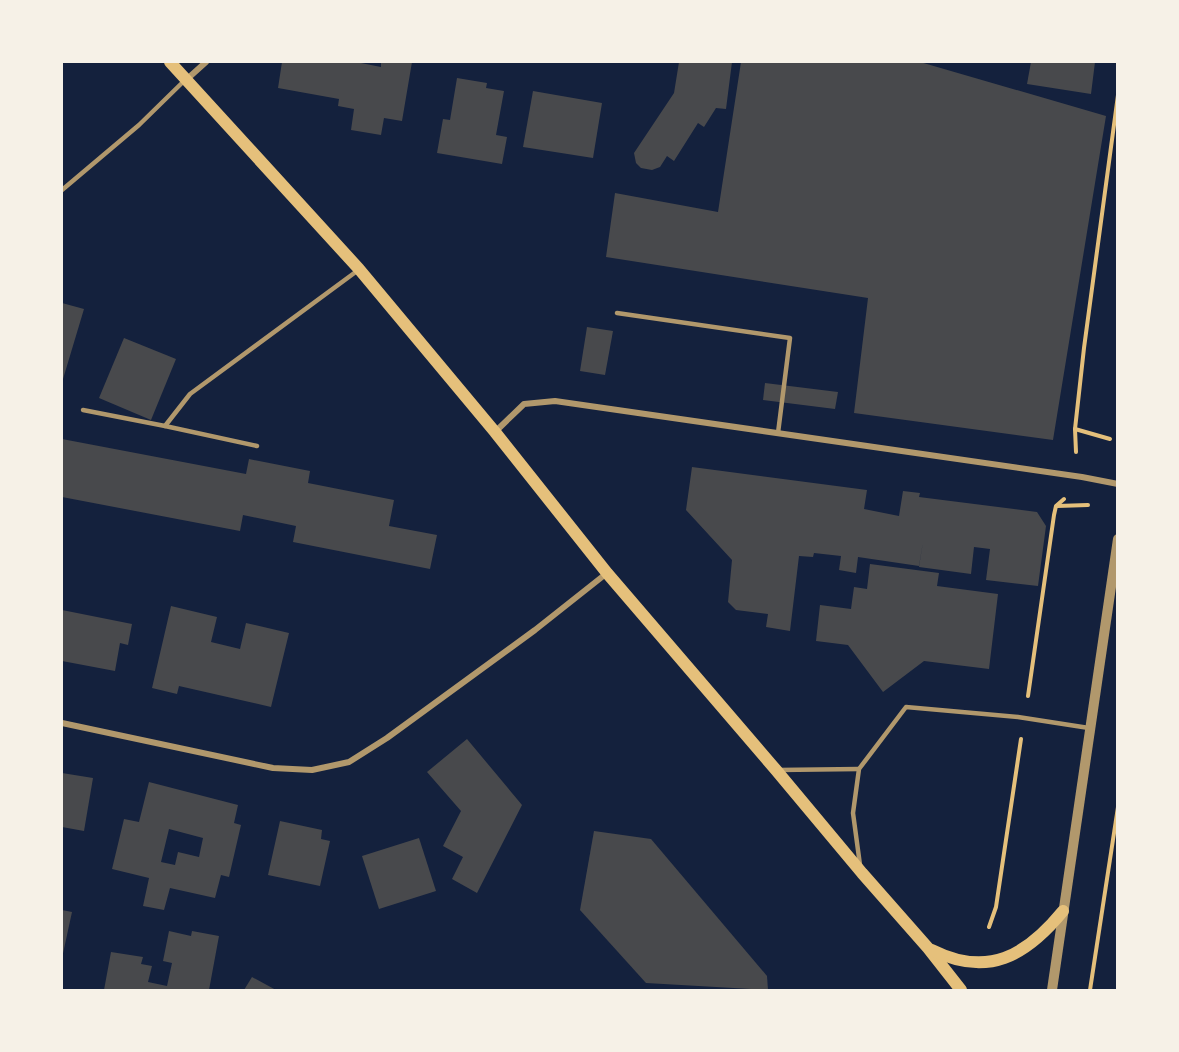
<svg xmlns="http://www.w3.org/2000/svg" width="1179" height="1052" font-family="'Source Sans 3',sans-serif">
  <rect width="100%" height="100%" fill="#14213d"/>
  <!-- building -->
  <g fill="#48494c" fill-rule="evenodd">
    <path d="M282,62h74l25,5v-5h31l-10,59 -18,-3 -3,17 -30,-5 3,-21 -16,-3 1,-7 -61,-11z"/>
    <path d="M679,62h53l-6,47 -10,-1 -12,19 -6,-4 -24,38 -7,-5 -7,11 -8,3 -11,-2 -5,-5 -2,-10 40,-60z"/>
    <path d="M741,62h179l186,54 -53,324 -199,-27 14,-115 -262,-41 9,-64 103,19z"/>
    <path d="M1031,62h64l-4,32 -64,-10z"/>
    <path d="M457,78l30,5 -1,5 18,3 -8,44 11,2 -5,27 -65,-11 6,-34 7,1z"/>
    <path d="M533,91l69,12 -9,55 -70,-11z"/>
    <path d="M62,303l22,6 -21,70h-1z"/>
    <path d="M587,327l26,4 -8,44 -25,-4z"/>
    <path d="M124,338l52,21 -25,61 -52,-22z"/>
    <path d="M765,383l73,9 -3,17 -72,-9z"/>
    <path d="M62,439l184,35 3,-15 61,12 -2,12 86,17 -5,26 48,9 -7,34 -137,-27 3,-16 -53,-11 -3,16 -178,-34z"/>
    <path d="M692,467l175,23 -3,19 35,7 4,-25 17,2 -1,4 118,15 9,14 -8,60 -52,-6 4,-31 -16,-2 -3,27 -52,-7 4,-25 -4,24 -61,-9 -2,16 -17,-3 2,-14 -27,-3 -1,4 -14,-1 -9,75 -24,-4 2,-13 -32,-4 -8,-8 4,-42 -46,-50z"/>
    <path d="M870,564l69,9 -2,13 61,8 -9,75 -65,-8 -41,31 -35,-47 -32,-4 4,-36 31,4 3,-22 13,2z"/>
    <path d="M171,606l46,11 -6,25 29,7 6,-26 43,10 -18,74 -92,-21 -2,8 -25,-6z"/>
    <path d="M62,610l70,14 -4,21 -8,-2 -5,28 -53,-10z"/>
    <path d="M467,739l55,66 -45,88 -25,-14 11,-22 -20,-11 18,-35 -34,-39z"/>
    <path d="M62,773l31,5 -9,53 -22,-4z"/>
    <path d="M149,782l89,23 -4,18 7,2 -12,52 -8,-2 -6,23 -45,-10 -6,22 -21,-4 6,-28 -37,-9 12,-50 15,3zM169,829l34,9 -4,19 -21,-5 -3,13 -14,-3z"/>
    <path d="M280,821l42,9 -1,9 9,2 -10,45 -52,-11z"/>
    <path d="M594,831l57,8 116,137 1,14 -122,-7 -66,-73z"/>
    <path d="M419,838l17,53 -57,18 -17,-53z"/>
    <path d="M62,910l10,2 -10,46z"/>
    <path d="M169,931l22,5 1,-5 27,5 -10,54h-105l7,-38 32,5 -2,7 11,2 -4,16 19,4 5,-23 -9,-2z"/>
    <path d="M252,977l24,13h-32z"/>
  </g>
  <g fill="none" stroke-linecap="round" stroke-linejoin="round">
    <!-- path -->
    <g stroke="#e5c07b" stroke-width="4">
      <path d="M1075,429l35,10"/>
      <path d="M1076,452l-1,-23 9,-81 34,-253"/>
      <path d="M1057,506l31,-1"/>
      <path d="M1028,696l26,-181 2,-9 8,-7"/>
      <path d="M989,927l7,-20 25,-168"/>
      <path d="M1090,990l28,-183"/>
    </g>
    <!-- service -->
    <g stroke="#b1986c" stroke-width="4.5">
      <path d="M62,190l77,-65 46,-45"/>
      <path d="M617,313l173,25 -12,95"/>
      <path d="M83,410l82,16"/>
      <path d="M257,446l-92,-20 25,-32 167,-123"/>
      <path d="M778,770l81,-1"/>
      <path d="M860,865l-7,-52 6,-44 47,-62 112,10 71,11"/>
    </g>
    <!-- minor -->
    <g stroke="#b1986c" stroke-width="6">
      <path d="M186,80l20,-18"/>
      <path d="M495,432l29,-28 31,-3 527,76 36,7"/>
      <path d="M62,723l211,45 39,2 37,-8 38,-24 148,-108 72,-57"/>
    </g>
    <!-- tertiary -->
    <path stroke="#b1986c" stroke-width="10" d="M1052,990l66,-451"/>
    <!-- secondary -->
    <g stroke="#e5c07b" stroke-width="12">
      <path d="M170,62l189,207 136,163 112,141 169,197 86,103 66,75 33,42"/>
      <path d="M932,950c56,28 94,6 131,-39"/>
    </g>
  </g>
  <!-- border -->
  <rect width="1179" height="1052" fill="none" stroke="#f6f1e7" stroke-width="126"/>
</svg>
